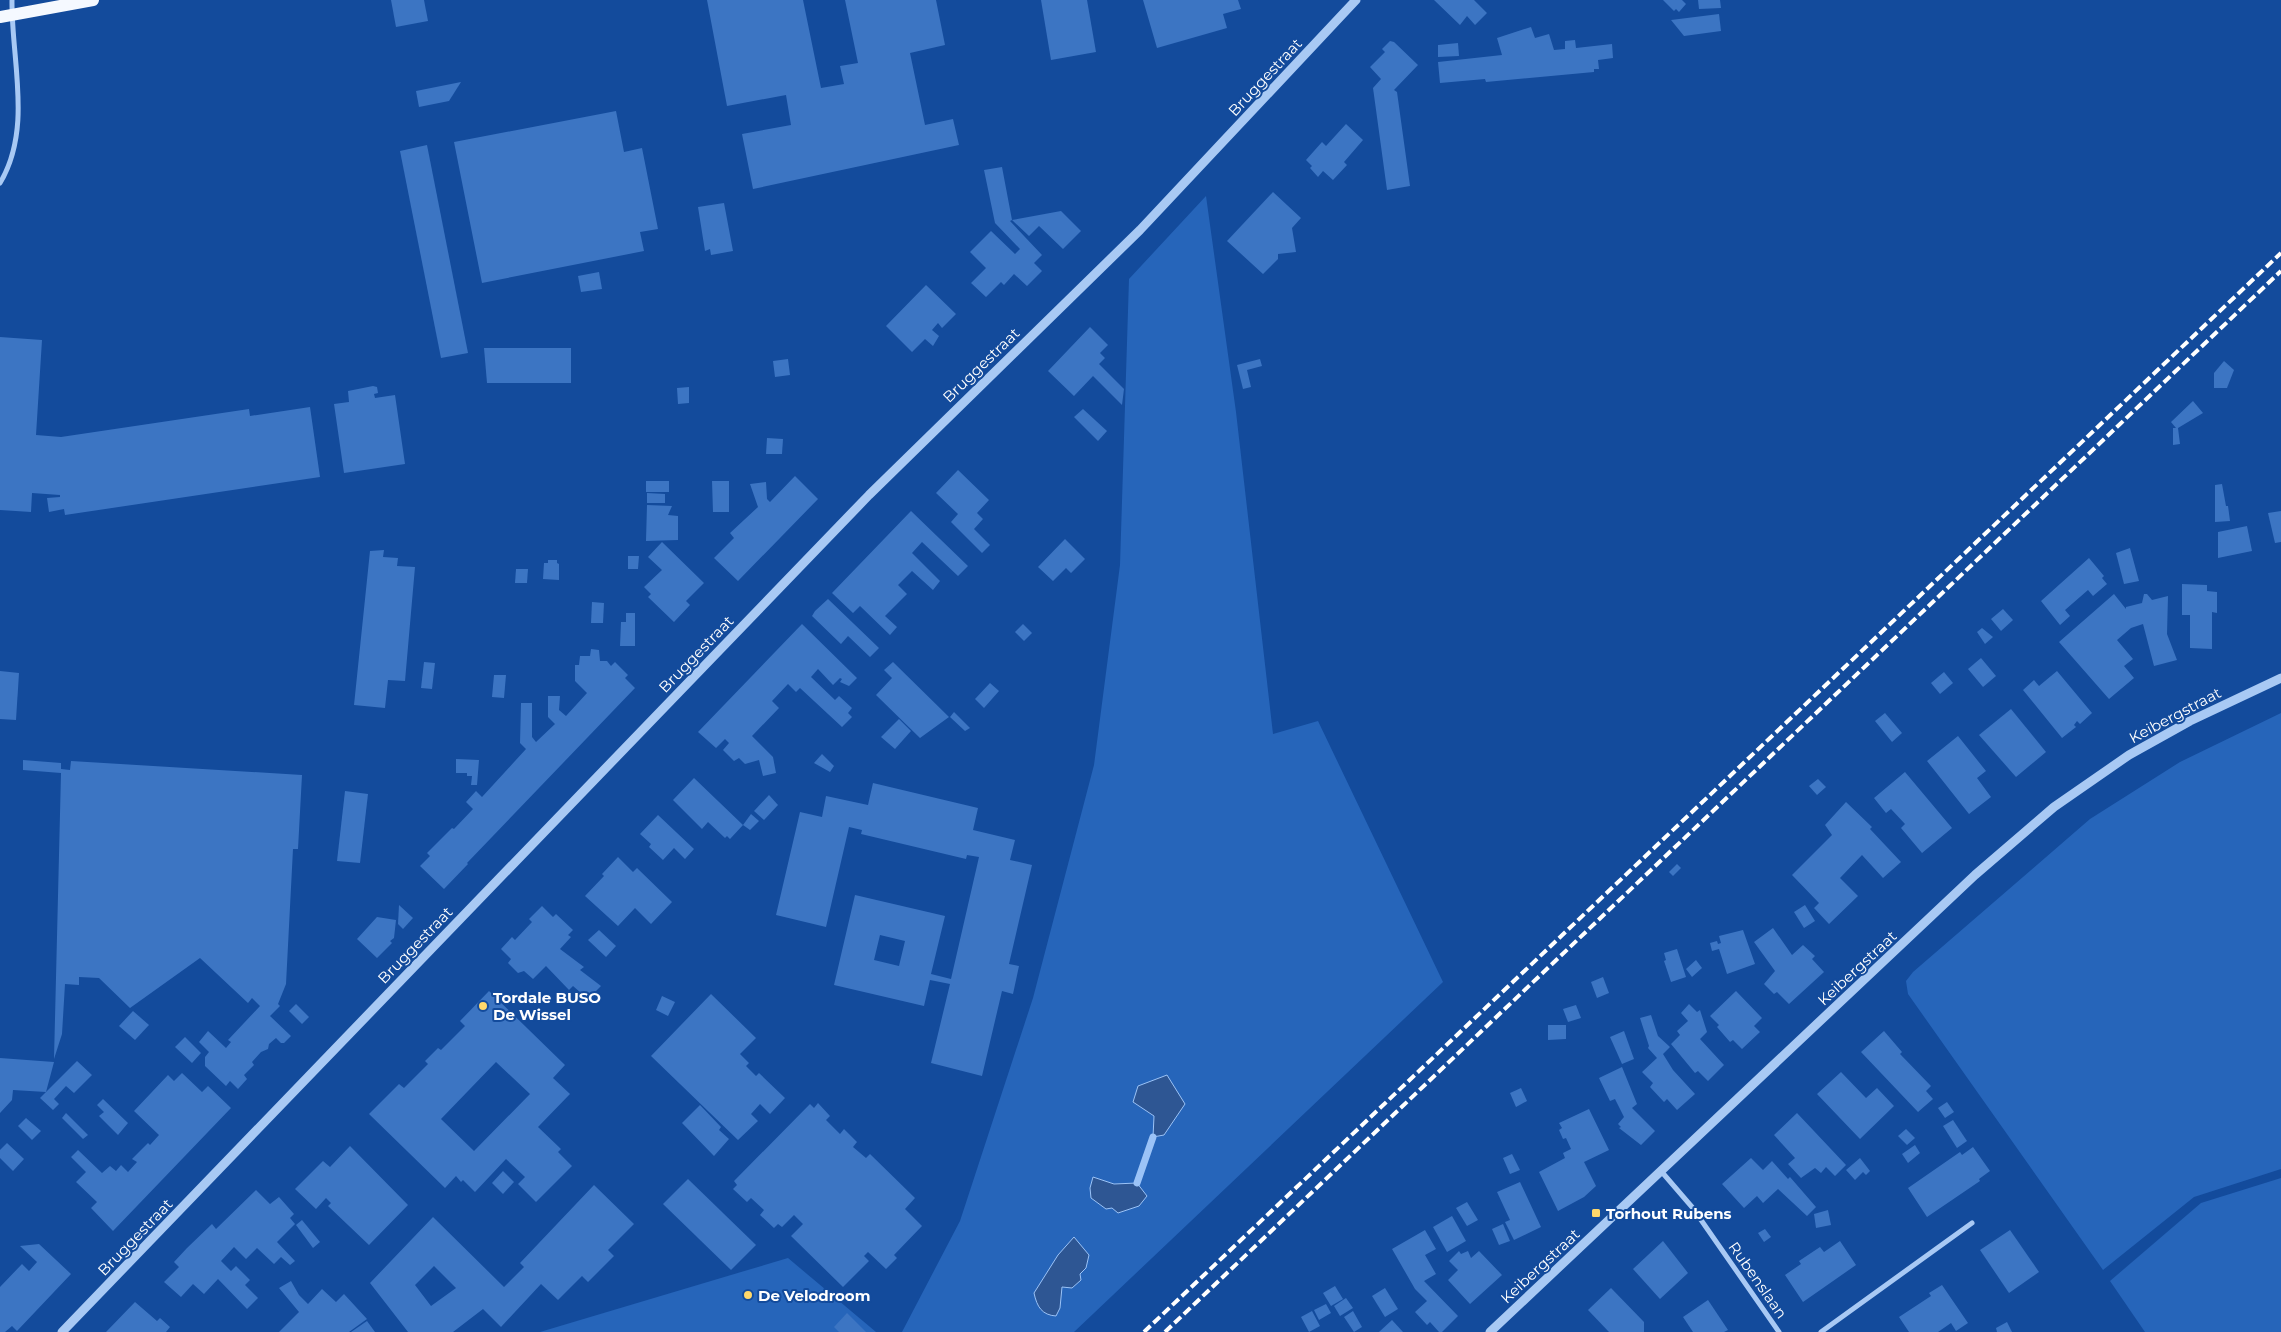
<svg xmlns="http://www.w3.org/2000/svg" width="2281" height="1332" font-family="Montserrat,sans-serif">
  <rect width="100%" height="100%" fill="#134b9c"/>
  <!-- green -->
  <g fill="#2665ba">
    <path d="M1206,196l30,216 37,322 45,-13 125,261 -369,350h-172l58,-111 73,-223 61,-233 26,-200 9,-286z"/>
    <path d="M2281,713v456l-87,28 -91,73 -195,-276 -2,-13 7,-9 177,-153 90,-57z"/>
    <path d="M2281,1178v154h-136l-35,-51 91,-78z"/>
    <path d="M788,1258l88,74h-336z"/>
  </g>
  <!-- water -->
  <g fill="#2e5693" stroke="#9bc3f7">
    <path d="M1167,1075l18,29 -21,31 -11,2 1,-21 -21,-14 5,-16z"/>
    <path d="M1093,1177l21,7 23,-1 10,13 -8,10 -21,7 -6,-5 -6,1 -15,-11 -1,-10z"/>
    <path d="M1074,1237l15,18 -3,13 -6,6 1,6 -9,8 -10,-1 -2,21 -4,8c-14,-1 -19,-9 -22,-23l24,-38z"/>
  </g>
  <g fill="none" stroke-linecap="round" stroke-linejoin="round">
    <!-- stream -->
    <path stroke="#9bc3f7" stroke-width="7" d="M1137,1183l16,-46"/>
  </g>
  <!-- building -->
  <g fill="#3c75c3" fill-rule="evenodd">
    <path d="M391,0h33l4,21 -32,6z"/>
    <path d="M707,0h96l18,88 23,-4 -4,-18 18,-3 -13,-63h91l9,45 -35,8 15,72 28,-6 6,26 -206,44 -11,-55 49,-9 -5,-30 -59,11z"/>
    <path d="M1041,0h46l9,52 -45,8z"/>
    <path d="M1143,0h95l3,9 -18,5 4,14 -70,20z"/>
    <path d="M1434,0h40l13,13 -12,12 -8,-9 -7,9z"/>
    <path d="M1663,0h19l4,4 -7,8 -3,-3 -2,2z"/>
    <path d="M1698,0h22l1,8 -22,1z"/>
    <path d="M1719,14l2,17 -37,5 -13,-16z"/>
    <path d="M1531,27l4,11 14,-4 5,16 11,-1v-8l10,-1 1,8 36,-4 1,14 -15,2 1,9h-5v3l-108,10 -1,-3 -45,4 -2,-21 64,-7 -5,-17z"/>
    <path d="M1390,41l4,1 24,23 -24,25 3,2 13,94 -23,4 -14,-102 8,-9 -11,-12 15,-15 -3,-3z"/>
    <path d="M1458,43l1,13 -21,1v-12z"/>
    <path d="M461,82l-12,19 -30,6 -3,-16z"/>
    <path d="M616,111l8,41 18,-4 16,81 -18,3 4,19 -162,32 -28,-141z"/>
    <path d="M1346,124l17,16 -19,22 3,3 -14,15 -10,-9 -5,6 -8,-9 2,-2 -6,-6 16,-18 4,4z"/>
    <path d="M427,145l41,208 -27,5 -41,-207z"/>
    <path d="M1002,167l10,53 -2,1 32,34 -8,8 8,8 -15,15 -13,-12 -10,11 -3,-3 -15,15 -15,-14 15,-15 -16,-16 21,-21 24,23 5,-5 -25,-26 -11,-53z"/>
    <path d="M1273,192l28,26 -9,10 4,24 -18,2v5l-15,15 -36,-33z"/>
    <path d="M724,203l9,48 -22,4 -1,-6 -5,2 -7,-44z"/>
    <path d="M1061,211l20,20 -18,18 -24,-23 -10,10 -17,-16z"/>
    <path d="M599,272l3,17 -21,3 -3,-16z"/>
    <path d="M926,285l30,29 -14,14 -4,-5 -6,7 7,6 -6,10 -8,-7 -13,13 -26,-26z"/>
    <path d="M1090,327l18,18 -8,8 5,5 -6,6 25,25 -2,16 -29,-29 -19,20 -26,-25z"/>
    <path d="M0,337l42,3 -6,95 25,2 188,-28 1,7 60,-9 10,70 -255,38 -1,-6 -15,3 -2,-14 13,-1v-2l-28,-2 -1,19 -31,-2z"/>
    <path d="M484,348h87v35h-84z"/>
    <path d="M788,359l2,16 -15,2 -2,-16z"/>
    <path d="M1260,359l2,7 -15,4 4,17 -8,2 -6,-24z"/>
    <path d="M2224,361l10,9 -7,18h-13v-15z"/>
    <path d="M373,386l4,1 1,6 -4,1 1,4 20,-3 10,69 -61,9 -10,-69 15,-2 -1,-11z"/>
    <path d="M689,387v16l-11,1 -1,-16z"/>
    <path d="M2193,401l10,12 -25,15 2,16 -7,1v-17h3l-5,-6z"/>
    <path d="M1083,409l24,22 -9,10 -24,-24z"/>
    <path d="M767,438l16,1 -1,15h-16z"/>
    <path d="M958,470l31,30 -12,13 6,6 -9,10 16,16 -8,8 -31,-31 7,-8 -22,-21z"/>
    <path d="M795,476l23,23 -80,82 -24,-23 20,-20 -4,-5 28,-26 -8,-23 16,-2 1,17 3,3z"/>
    <rect x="646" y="481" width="23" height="11"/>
    <path d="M712,481h17v31h-16z"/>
    <path d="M2222,484l4,22h2l2,15 -15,1v-37z"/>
    <path d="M647,493l18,1v9h-18z"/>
    <path d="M647,505l25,1 -4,9 10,1v24l-32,1z"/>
    <path d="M911,511l57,55 -10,10 -36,-34 -10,11 28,28 -7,9 -21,-19 -14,14 9,9 -22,22 12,11 -7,8 -30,-29 -7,7 -21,-20z"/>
    <path d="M2281,511v31l-6,1 -7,-30z"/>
    <path d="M2247,526l5,25 -34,7v-26z"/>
    <path d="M1065,539l20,20 -14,14 -5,-5 -13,13 -15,-14z"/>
    <path d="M662,542l42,41 -18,18 4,4 -16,17 -26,-25 3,-3 -7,-7 18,-17 -14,-13z"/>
    <path d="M2130,548l9,33 -15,3 -8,-31z"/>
    <path d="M384,550l-1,7 15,1 -1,8 18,1 -10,114 -17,-1 -3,28 -31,-3 16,-154z"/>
    <path d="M628,556h11l-1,13h-10z"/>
    <path d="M2089,558l15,18 -2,2 5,6 -14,12 -5,-6 -23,20 5,6 -10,9 -19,-24z"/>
    <path d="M548,560h9v3l2,1v16l-16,-1 1,-16h4z"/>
    <path d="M516,569h12l-1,14h-12z"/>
    <path d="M2182,584l25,1v6l10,1v21l-5,-1v37l-22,-1v-33h-8z"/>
    <path d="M2114,594l12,15v-2l16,-4 2,-9h3l5,6 16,-4 -1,38 10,26 -23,6 -11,-42 -12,4 -14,12 16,19 -9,7 10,12 -25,21 -50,-57z"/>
    <path d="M828,599l51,49 -9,9 -22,-21 -7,8 -29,-28 3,-5z"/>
    <path d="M592,602l12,1 -1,20h-12z"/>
    <path d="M2003,609l10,11 -12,11 -10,-12z"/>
    <path d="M626,613h9v33h-15l1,-24h5z"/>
    <path d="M802,624l55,54 -8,8 -9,-4 2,-3 -2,-1 -7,7 -15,-16 -7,8 24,23 4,-4 13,12 -4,5 4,4 -10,10 -42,-39 -4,4 -8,-8 -16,17 7,7 -27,28 21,21 3,16 -13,3 -4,-16 -14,4 -6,-6 -5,3 -11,-11 6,-7 -4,-4 -9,9 -18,-16z"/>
    <path d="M1023,624l9,9 -8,8 -9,-9z"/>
    <path d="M1982,628l11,9 -8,7 -8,-12z"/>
    <path d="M591,649l8,1 1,11h7l4,5 4,-4 13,13 -3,3 10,10 -168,175 1,1 -24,25 -24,-23 10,-10 -3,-3 25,-25 2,1 19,-20 -7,-7 10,-11 6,6 44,-48 -6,-6 1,-40h11v34l4,5 19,-18 -7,-7v-21h12l-1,14 7,6 21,-23 -12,-12v-16h4l1,-9h10z"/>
    <path d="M1981,658l15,18 -13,11 -15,-18z"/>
    <path d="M424,662l11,1 -3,26 -11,-1z"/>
    <path d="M893,662l56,55 -29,21 -44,-43 16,-17 -8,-8z"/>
    <path d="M0,671l19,2 -3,47 -16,-1z"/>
    <path d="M2057,671l35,42 -12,11 -3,-3 -3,4 2,2 -14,11 -39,-48 11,-10 5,6z"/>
    <path d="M1944,672l9,11 -13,11 -9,-11z"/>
    <path d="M494,675h12l-2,23 -12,-1z"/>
    <path d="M990,683l9,8 -15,17 -9,-9z"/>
    <path d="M2011,709l35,43 -30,25 -37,-42z"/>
    <path d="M954,712l16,16 -5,3 -15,-14z"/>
    <path d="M1885,713l17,20 -10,9 -17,-21z"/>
    <path d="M899,719l12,12 -16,18 -14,-12z"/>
    <path d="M1958,736l28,35 -9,7 14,19 -22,17 -42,-53z"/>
    <path d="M822,754l12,12 -4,6 -16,-9z"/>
    <path d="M456,759l23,1 -2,25h-6l1,-9h-5v-3h-11z"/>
    <path d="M23,760l38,3v6l9,1 1,-9 231,14 -4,74h-5l-7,135 -8,20 2,2 -10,10 21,20 -7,7h-3l-5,-5 -7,6 -1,5 -7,3 -9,10 2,3 -10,10 3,4 -9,10 -8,-8 -4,5 -21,-20v-9l4,-5 -10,-10 9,-11 18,17 5,-6 -3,-2 32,-34 -8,-8 -4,5 -48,-45 -70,50 -31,-30 -20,-1v8l-14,-1 -3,50 -8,25 7,-286 -38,-3z"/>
    <path d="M1905,772l47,56 -30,25 -21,-25 4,-4 -14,-15 -5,4 -12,-15z"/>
    <path d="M694,778l49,47 -13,14 -3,-3 -2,2 -17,-16 -6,7 -29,-29z"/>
    <path d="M1818,779l8,8 -9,8 -8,-9z"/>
    <path d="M873,783l105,25 -5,22 42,10 -5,20 22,5 -23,99 10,2 -6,28 -11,-3 -20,85 -51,-13 19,-79 -20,-4 -6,26 -90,-21 21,-90 90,21 -14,58 20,5 28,-122 -12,-2 -1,4 -105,-25 1,-4 -13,-3 -23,100 -50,-12 24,-103 22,5 4,-21 42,9zM880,935l25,6 -6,25 -25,-6z"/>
    <path d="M345,791l23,3 -8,69 -23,-2z"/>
    <path d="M769,795l9,10 -14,15 -10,-9z"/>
    <path d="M1846,802l26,25 -2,2 31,33 -18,16 -21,-23 -22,23 18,18 -29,28 -15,-16 5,-5 -27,-28 40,-40 -7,-10z"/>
    <path d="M751,814l8,7 -9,9 -7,-5z"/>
    <path d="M658,815l36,34 -9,10 -11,-11 -11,12 -14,-13 2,-3 -11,-10z"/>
    <path d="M618,857l15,15 4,-4 35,34 -21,22 -16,-16 -17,18 -33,-30 19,-20 -2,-2z"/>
    <path d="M1677,864l4,4 -8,8 -4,-4z"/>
    <path d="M399,905l14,13 -10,11 -5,-5z"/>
    <path d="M1805,905l10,16 -11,7 -10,-16z"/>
    <path d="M542,906l11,11 3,-3 17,16 -5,5 3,2 -11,12 24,18 -4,3 21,16 -13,13 -15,-13 -4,4 -23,-24 -13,13 -9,-8 -6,2 -10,-10 3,-4 -10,-10 11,-12 3,3 17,-18 -3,-3z"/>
    <path d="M377,917l19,3 -2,18 -4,3 2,2 -15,15 -20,-19z"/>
    <path d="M1773,928l19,27 11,-10 12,11 -3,3 12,13 -35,32 -12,-12 -3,2 -10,-10 11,-13 -21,-29z"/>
    <path d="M599,930l17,16 -10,11 -18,-17z"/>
    <path d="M1743,930l12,34 -28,10 -8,-25 -7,2 -2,-8 7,-2 1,3 3,-1 -2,-7z"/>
    <path d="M1677,949l9,28 -15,5 -7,-21 2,-1 -2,-7z"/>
    <path d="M1696,960l6,8 -10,9 -6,-8z"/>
    <path d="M1603,977l6,16 -12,5 -6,-16z"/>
    <path d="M489,991l76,74 -12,13 17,16 -32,33 23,22 -3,3 14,14 -36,36 -18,-18 7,-7 -19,-18 -31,33 -12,-12 -2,2 -5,-6 -11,12 -76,-74 30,-30 5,4 24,-24 -3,-3 13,-13 3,2 24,-24 -5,-5zM496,1062l34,32 -56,57 -33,-32z"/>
    <path d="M1736,991l26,27 -8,8 6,6 -18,17 -9,-9 -3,2 -13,-15 2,-2 -9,-9z"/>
    <path d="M711,994l45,44 -16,16 9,9 -3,3 10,10 3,-3 26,25 -15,16 -10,-10 -9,10 7,7 -20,19 -87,-84z"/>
    <path d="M662,996l13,6 -7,14 -12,-6z"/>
    <path d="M296,1004l13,13 -7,7 -13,-13z"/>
    <path d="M1689,1004l8,8 3,-2 7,22 -7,7 24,26 -16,16 -10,-10 -3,2 -24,-29 9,-9 -3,-4 11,-10 -7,-8z"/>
    <path d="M1576,1005l5,13 -13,4 -5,-13z"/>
    <path d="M133,1011l16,14 -14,15 -16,-14z"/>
    <path d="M1651,1015l7,21 12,11 -7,7 10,16 22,24 -18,16 -10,-11 -3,3 -14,-15 3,-4 -11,-11 15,-14 -9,-10 1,-2 -9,-28z"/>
    <path d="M1548,1025h18v14l-18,1z"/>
    <path d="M1624,1031l10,28 -12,5 -12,-27z"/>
    <path d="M1884,1031l18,21 -2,2 31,32 -5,5 7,8 -15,13 -57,-60z"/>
    <path d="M185,1037l16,16 -9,10 -17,-16z"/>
    <path d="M0,1058l54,4 -8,30 -33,-2 -1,10 -12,13z"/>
    <path d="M77,1061l15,14 -18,18 -8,-7 -12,13 5,5 -6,6 -13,-12z"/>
    <path d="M1622,1067l15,37 -5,4 23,23 -14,14 -22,-17 2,-1 -3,-3 6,-7 -9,-18 -5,2 -11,-23z"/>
    <path d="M1841,1072l25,26 11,-10 17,18 -34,33 -43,-45z"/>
    <path d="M182,1073l20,19 6,-6 23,22 -118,123 -22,-23 6,-6 -21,-20 10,-10 -15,-15 7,-7 24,23 8,-7 6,5 5,-6 7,7 9,-10 -5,-3 16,-16 2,2 9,-10 -25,-24 34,-36 6,6z"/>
    <path d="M1521,1088l6,13 -11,6 -6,-14z"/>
    <path d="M103,1099l25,24 -10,12 -19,-19 5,-4 -7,-7z"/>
    <path d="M1947,1102l7,10 -9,6 -7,-10z"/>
    <path d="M818,1103l12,13 -4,4 14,14 4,-5 13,13 -4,5 13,11 4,-4 45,44 -10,11 17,17 -28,29 3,3 -11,11 -18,-17 -4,4 5,5 -26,26 -52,-51 12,-12 -9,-9 -12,12 -4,-3 -4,4 -14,-13 4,-5 -13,-12 -4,4 -14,-13 4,-4 -3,-4 76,-77 4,4z"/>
    <path d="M700,1105l21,22 -2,3 10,9 -15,17 -32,-33z"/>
    <path d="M1589,1109l20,41 -25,12 12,24 -12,11 -26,14 -19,-39 26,-14 -2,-5 8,-4 -5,-11 -3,1 -4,-9 3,-2 -3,-5z"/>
    <path d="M66,1113l22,22 -5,4 -21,-21z"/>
    <path d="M1797,1113l49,52 -11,11 -9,-9 -5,6 -6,-5 -14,10 -13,-14 7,-6 -21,-23z"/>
    <path d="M26,1118l15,13 -9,9 -14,-14z"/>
    <path d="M1953,1120l14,21 -10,7 -14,-22z"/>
    <path d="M1906,1129l9,9 -8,7 -9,-9z"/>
    <path d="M7,1143l17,16 -11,12 -13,-13v-8z"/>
    <path d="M1915,1145l5,8 -12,10 -6,-9z"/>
    <path d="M350,1146l58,59 -39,40 -41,-39 3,-3 -5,-5 -10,11 -21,-20 28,-28 7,6z"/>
    <path d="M1973,1147l17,24 -11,8 1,2 -53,36 -19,-29 52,-36 2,3z"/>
    <path d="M1512,1154l8,16 -10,4 -7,-16z"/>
    <path d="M1751,1158l12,12 9,-9 16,18 2,-2 26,30 -9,9 -29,-27 -15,14 -6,-7 -13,12 -22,-24z"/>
    <path d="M1860,1158l10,13 -4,4 -3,-3 -8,8 -9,-10z"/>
    <path d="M503,1171l11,11 -11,12 -11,-11z"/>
    <path d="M688,1179l68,66 -25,25 -68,-66z"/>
    <path d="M1520,1182l21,45 -27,13 -9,-18 5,-2 -13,-28z"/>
    <path d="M594,1185l40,39 -26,26 6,6 -26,26 -6,-6 -24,24 -17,-16 -40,43 -18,-18 -30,23h-45l-38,-49 63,-66 71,70 20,-20 -4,-4zM434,1266l22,22 -25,18 -16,-21z"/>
    <path d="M256,1190l14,14 9,-7 15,17 -4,4 5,6 -18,18 18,19 -5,4 -9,-8 -7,7 -17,-16 -11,11 -12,-12 -13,14 10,10 5,-5 14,14 -5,5 13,13 -11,11 -29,-30 -14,15 -11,-10 -12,13 -17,-15 15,-15 -5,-5 13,-14 25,-24 4,5z"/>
    <path d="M1467,1202l11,18 -11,6 -11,-18z"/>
    <path d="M1828,1210l3,15 -15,3 -2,-14z"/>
    <path d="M1452,1216l14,25 -19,11 -14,-25z"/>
    <path d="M302,1220l18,22 -7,6 -17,-23z"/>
    <path d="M1503,1224l7,17 -11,4 -7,-16z"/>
    <path d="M1765,1229l6,8 -7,5 -6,-9z"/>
    <path d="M1425,1230l11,19 -11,6 11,19 -12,7 34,35 -16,16h-3l-9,-10 -3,3 -12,-13 12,-11 -12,-12 -23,-40z"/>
    <path d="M2010,1230l29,42 -30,21 -29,-43z"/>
    <path d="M1663,1241l25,32 -28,26 -27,-30z"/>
    <path d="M1840,1241l16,24 -53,37 -18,-27 16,-11 -2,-3 21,-14 4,5z"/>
    <path d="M39,1244l32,30 -54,57 -5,-5 -7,6h-5v-45l22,-23 7,7 8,-9 -17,-16z"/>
    <path d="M1459,1251l2,3 7,-3 3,7 8,-7 23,24 -32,29 -22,-24 10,-10 -9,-9z"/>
    <path d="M291,1281l8,14 9,9 14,-15 14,13 8,-8 23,25 -18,13h-70l20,-20 -20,-24z"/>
    <path d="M1942,1285l26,38 -12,8 -5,-8 -13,9h-29l-10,-15 32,-21 -2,-3z"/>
    <path d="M1335,1286l8,13 -12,7 -8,-13z"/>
    <path d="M1385,1288l13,21 -13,8 -13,-21z"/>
    <path d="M1611,1288l33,34v10h-35l-21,-22z"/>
    <path d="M1346,1298l7,10 -13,8 -6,-10z"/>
    <path d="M1708,1300l20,30 -4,2h-31l-10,-15z"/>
    <path d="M135,1302l22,19 3,-3 10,9 -4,5h-60z"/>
    <path d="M1326,1304l5,9 -12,7 -5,-10z"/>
    <path d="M1312,1311l8,15 -11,6 -8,-15z"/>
    <path d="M1353,1311l9,16 -8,5 -10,-15z"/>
    <path d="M847,1313l19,19h-27l-5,-5z"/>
    <path d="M1392,1320l11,12h-24z"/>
    <path d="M367,1321l8,11h-24z"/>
    <path d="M2007,1322l5,10h-15l-1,-4z"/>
  </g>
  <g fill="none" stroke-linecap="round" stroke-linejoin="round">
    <!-- minor -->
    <g stroke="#a8c9f4" stroke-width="5">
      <path d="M0,183c33,-55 11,-124 12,-183"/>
      <path d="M1661,1171l31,36 87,125"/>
      <path d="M1821,1332l151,-109"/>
    </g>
    <!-- tertiary -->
    <g stroke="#a8c9f4" stroke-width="9">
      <path d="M62,1332l807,-837 271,-265 216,-230"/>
      <path d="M1490,1332l485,-457 79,-68 75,-52 61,-34 91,-43"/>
    </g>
    <!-- primary -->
    <path stroke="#f5f9ff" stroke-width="12" d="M0,17l93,-17"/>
    <!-- rail -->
    <g stroke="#fff" stroke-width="4" stroke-dasharray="9 4" stroke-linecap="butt">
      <path d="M1144,1332l1137,-1079"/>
      <path d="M1165,1332l1116,-1061"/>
    </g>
  </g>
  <!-- markers -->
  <g fill="#ffd86b" stroke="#134b9c" stroke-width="2">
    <circle cx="483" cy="1006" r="5"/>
    <rect x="1591" y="1208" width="10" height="10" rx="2.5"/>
    <circle cx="748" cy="1295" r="5"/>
  </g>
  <g text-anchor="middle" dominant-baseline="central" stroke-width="4" stroke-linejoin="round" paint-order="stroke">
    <!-- street labels -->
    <g font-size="15" fill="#fff" stroke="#134b9c">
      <text transform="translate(1265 77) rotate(-47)">Bruggestraat</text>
      <text transform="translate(981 365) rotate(-44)">Bruggestraat</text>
      <text transform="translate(696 654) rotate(-46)">Bruggestraat</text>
      <text transform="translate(2175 715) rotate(-28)">Keibergstraat</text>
      <text transform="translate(415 945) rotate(-46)">Bruggestraat</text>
      <text transform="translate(1857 968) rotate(-43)">Keibergstraat</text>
      <text transform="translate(135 1237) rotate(-46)">Bruggestraat</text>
      <text transform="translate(1540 1266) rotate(-43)">Keibergstraat</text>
      <text transform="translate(1758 1280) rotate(55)">Rubenslaan</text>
    </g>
    <!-- poi labels -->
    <g font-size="15" font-weight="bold" fill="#fff" stroke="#134b9c" text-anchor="start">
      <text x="493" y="997">Tordale BUSO<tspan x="493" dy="17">De Wissel</tspan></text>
      <text x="1606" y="1213">Torhout Rubens</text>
      <text x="758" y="1295">De Velodroom</text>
    </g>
  </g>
</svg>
